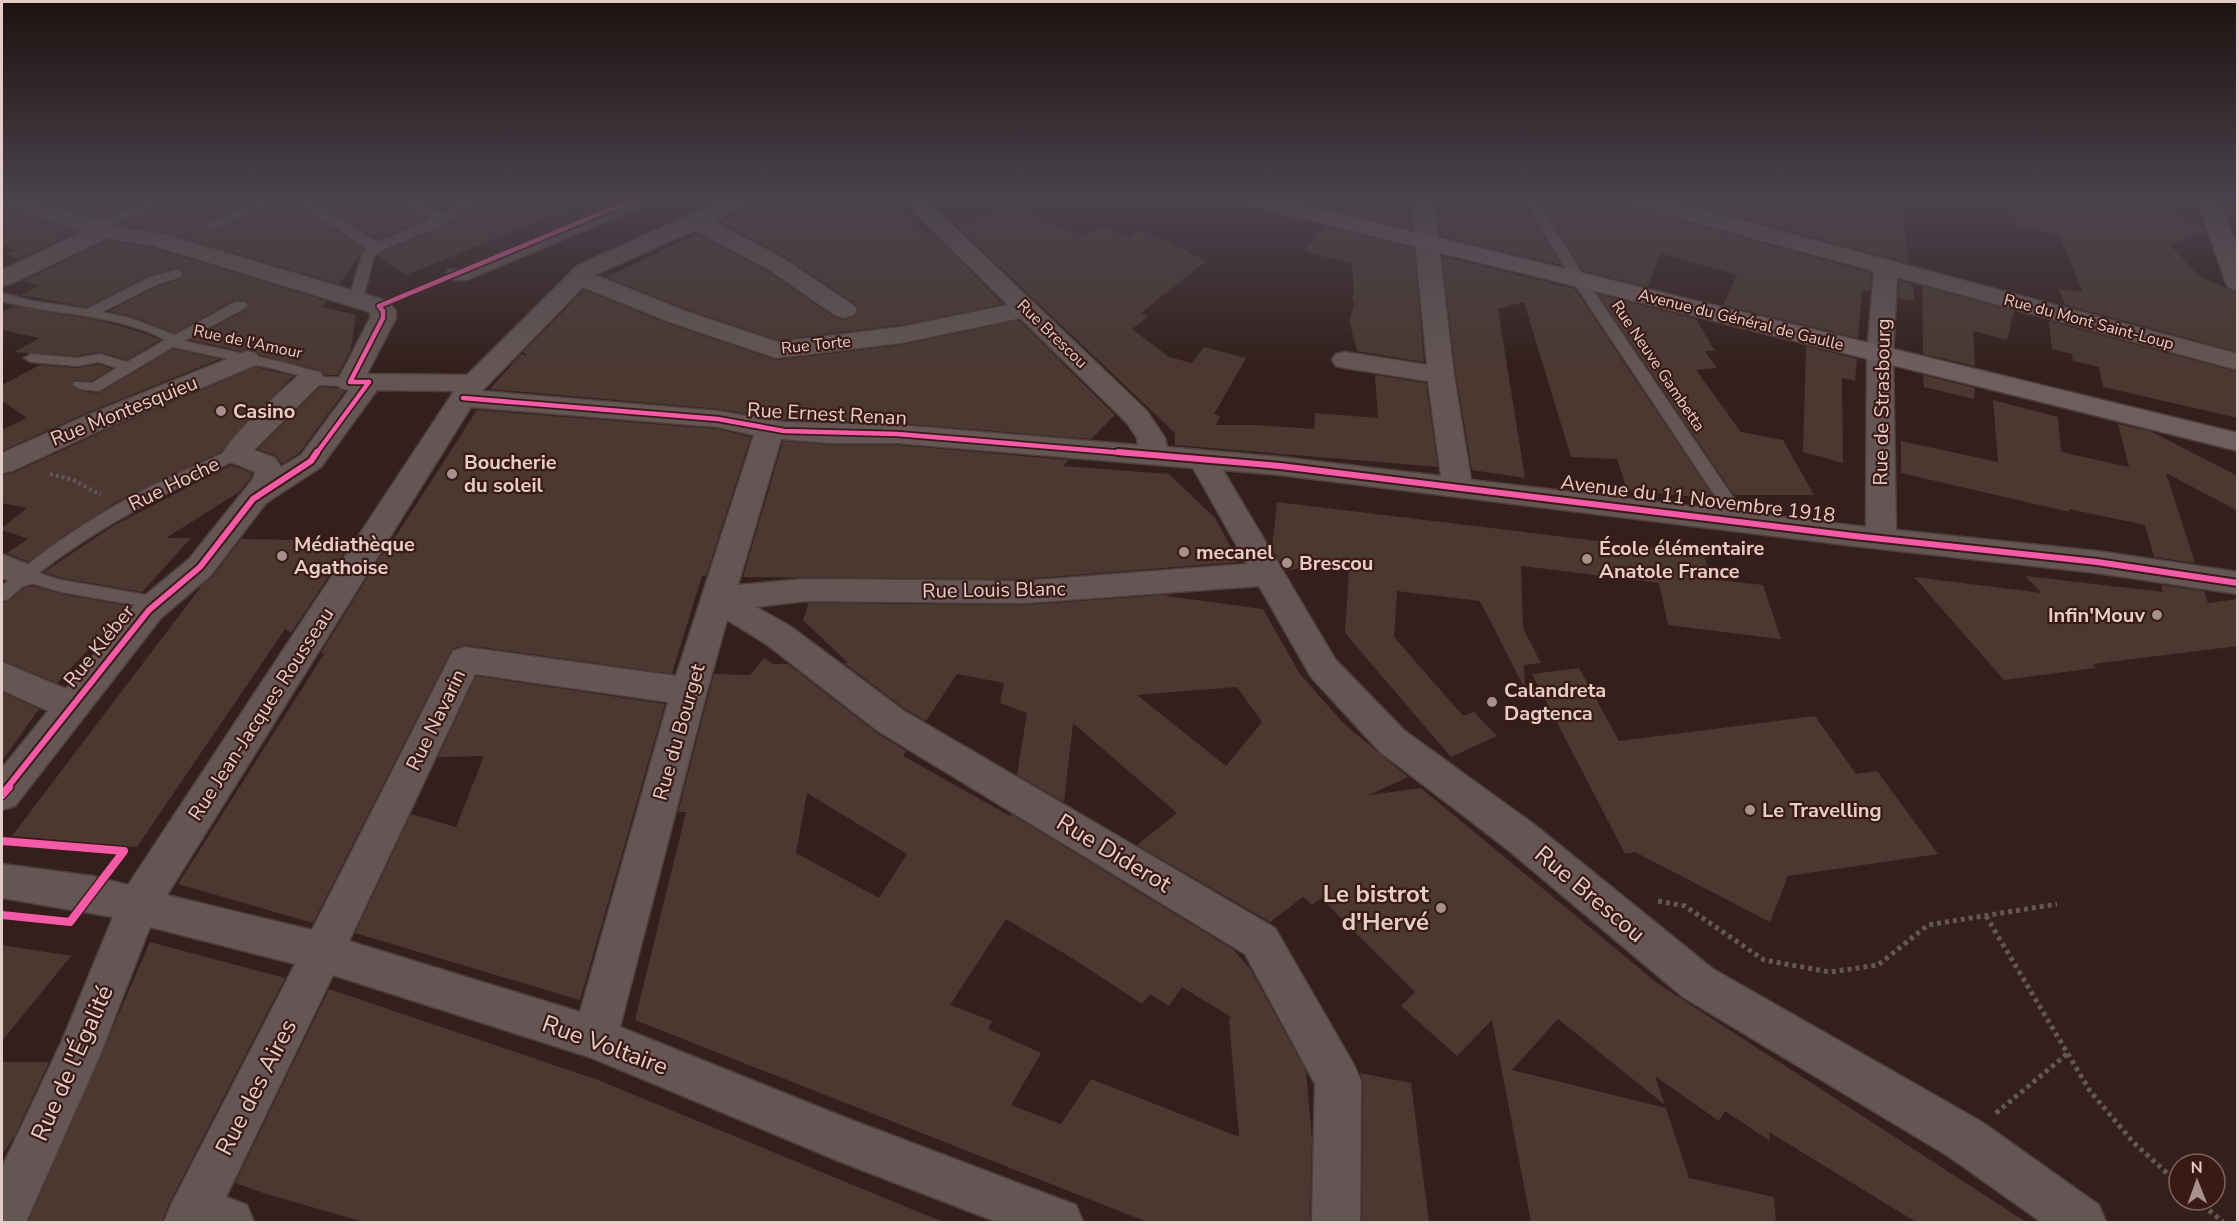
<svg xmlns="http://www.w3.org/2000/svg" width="2239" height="1224" font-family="'Nunito Sans',sans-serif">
  <rect width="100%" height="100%" fill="#33201d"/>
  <!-- building -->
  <g fill="#4a3831" fill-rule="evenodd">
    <path d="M30,197h123l-53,23z"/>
    <path d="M178,197h85l-59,27 9,7 73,-32 79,49 -26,36 -172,-51 -50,-8z"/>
    <path d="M306,197h87l8,10 27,12 -51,20z"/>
    <path d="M413,197h53l-24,14z"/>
    <path d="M489,197l105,1 -188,77 -29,-19 5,-4 64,-26 11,-10z"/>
    <path d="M777,197h110l38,37 6,-2 72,72 -102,21 -123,15 -92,-31 -80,-32 91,-43 70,37 67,46 9,3 11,-3 5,-7 -5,-7 -69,-46 -64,-35z"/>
    <path d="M1347,197h62l3,32 -76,-18z"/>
    <path d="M1435,197h85l41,68 -121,-29z"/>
    <path d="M1549,197h25l19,5 4,-4 275,75 -2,18 -8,-1 -4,48 -135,-33 14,-30 -77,-22 -12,34 -65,-16 -41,-66z"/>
    <path d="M1703,197h197l9,66 -212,-57z"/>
    <path d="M2008,197h150l12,16 34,15 2,4 -36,13 31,33 37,14v60l-172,-47 -8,-16 25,3 -24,-57 -41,-8z"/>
    <path d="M2,207l76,24 -59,28 -12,-5 8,-4 -13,-7z"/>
    <path d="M1016,209l67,27 16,-10 31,11 11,-8 65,32 -65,52 8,3 -17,13 37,28 23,6 12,-16 42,11 -32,56 6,2 -4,9h40l58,4 1,-16 63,5 -3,-43 51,8 12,84 -263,-22v-12l-219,-208z"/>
    <path d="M1324,226l90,22 10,114 -67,-11 -8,-31 5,-14 -2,-10 2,-4 -2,-28 -48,-13z"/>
    <path d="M107,240l47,8 173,53 -4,6 33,8 -5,34 -13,26h-13l-5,-5 -60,-15 -4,-4 -9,-2 -6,2 -51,-11 56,-30 3,-6 -4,-4h-11l-59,33 -44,-17 -22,-5 50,-25 22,-7 3,-6 -9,-5 -28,8 -60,31 -67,-12 19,-9 -16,-5z"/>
    <path d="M1442,256l133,33 140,210 -88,-9 -10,-31 -46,-2 -47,-155 -26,7 27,169 -53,-8 -16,-95z"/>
    <path d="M1899,280l13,4 3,17 -17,-3z"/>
    <path d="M1922,286l92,25 -7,29 -34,-9 2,35 -52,-12z"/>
    <path d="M584,290l82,33 110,37 125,-15 118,-25 96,95 -24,24 -194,-16 -113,-3 -66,-11 -228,-20 31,-35 6,2 -4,-4z"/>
    <path d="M1598,294l98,25 19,32h-10l12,17 -21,2 45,62 42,8 31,55h-80z"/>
    <path d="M14,306l92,16 40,12 14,6 -33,20 -26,-8 -24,4 -63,-4 26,-14 -38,-8v-17z"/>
    <path d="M2049,321l189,51v46l-135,-31 -4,-20 -26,-6 -1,-7 -20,-5z"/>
    <path d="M1806,346l51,13 -2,22 -13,-3 1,85 -40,-11z"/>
    <path d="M173,349l47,10 -138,56 -80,36v-21l25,-12 -25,-17v-16l38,-20 37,3 22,-4 13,5 -21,12 -16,-1 -4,6 9,5 19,2z"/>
    <path d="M256,367l38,9 -47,44 -26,32 -105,50 -48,31 -40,29 -21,-9 21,-14 -26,-9v-2l25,-20 -25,-5v-28l11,-2 91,-42z"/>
    <path d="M1923,375l52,13 -1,11 -50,-12z"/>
    <path d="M320,387l17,1 8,3 -46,62 -17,11 -6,-8 -18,-7z"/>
    <path d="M1993,400l65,17 3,35 68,15 -11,-43 32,7 88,45v35l-72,-38 29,90 -41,-6 -9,-32 -76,-16 1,3 -169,-39v-32l97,21z"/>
    <path d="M477,410l241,19 33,8 -45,139h-4l-30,97 2,1 -209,-29 -13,4 -139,274 -135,-39 146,-230 -3,-1 68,-111h3z"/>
    <path d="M783,441l47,4h67l172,15 -6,6 106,8 46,44 24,44 -214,17 -282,-2z"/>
    <path d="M231,465l21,8 -1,5 -12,14 -73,46h25l-49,54 -80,-14 -18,-6 69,-46z"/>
    <path d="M1277,502l427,52 6,25 53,6 18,54 -113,-14 -9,-42 -138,-17 2,62 18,35 -17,2 1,24 -45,-88 -83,-10 -3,46 69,79 11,-4 23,24 -46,21 -106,-124 5,-76 -65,14 -13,-23z"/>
    <path d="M241,539l111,2 -61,92 -6,-4 -148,218 -125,-11 191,-252 10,-8z"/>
    <path d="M2025,576l138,16 -2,-7 43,6 4,12 30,-4v47l-145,18 3,4 -92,12 -90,-103 128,16z"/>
    <path d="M33,586l28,8 68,12 -72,77 -55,-23v-57l7,-2 15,-13z"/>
    <path d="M1176,594l-10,2 97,13 37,65 44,50 64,53 -39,18 52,-7 236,195 369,239h-110l-147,-90 1,9 -45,-30 -6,10 -64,-45 10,29 -107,-86 -46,51 154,38 23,70 85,19 2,25h-245l-39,-202 -35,36 -56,-50 14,-14 -94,-94 -9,7 -9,-8 -33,25 -133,-77 40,-32 -104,-90 -9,79 -47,-27 10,-62 -27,-10 4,-20 -47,-9 -31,47 -21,-12 -61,-46h4l-45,-43 6,-17 216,2zM1237,687l25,35 -36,44 -89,-71z"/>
    <path d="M764,658l9,6h15l89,69 29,18 -3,5 107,60 1,-2 223,136 17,20 55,101 6,68 -2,83h-163l-512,-202 51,-208h-8l36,-138 36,1zM807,793l100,61 -28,44 -83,-45zM1006,919l66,39 70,46 8,-10 19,12 13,-19 49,30 -2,3 10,117 -148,-58 -30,45 -50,-19 30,-52 -53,-24 4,-8 -42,-16z"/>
    <path d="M1579,668l40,73 196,-25 41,58 21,-3 61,83 -150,22 -18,46 -135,-70 -10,2 -93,-180z"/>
    <path d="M476,676l189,28 -85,296 -225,-67 56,-119 45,13 28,-71 -46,1z"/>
    <path d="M2,692l37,17 -37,52z"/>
    <path d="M150,942l135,36 -116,226 -7,18h-134z"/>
    <path d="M2,945l69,11 -69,85z"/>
    <path d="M329,989l269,91 345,142h-579l-101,-29 -28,-10z"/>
    <path d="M2,1062h47l-34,73 -13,20z"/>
    <path d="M1360,1073l51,10 18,139h-67l1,-141z"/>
  </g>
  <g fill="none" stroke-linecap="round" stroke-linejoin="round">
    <defs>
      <g id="service">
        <path d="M159,197h17l-77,33 -4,1 -6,-4z"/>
        <path d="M269,197h17l-70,31 -4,1 -6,-4z"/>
        <path d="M287,197h15l75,45 57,-23 -32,-14 -7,-8h13l34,17 29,-17h16l-31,17 -11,10 -64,26 -7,6 -11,42 -7,4 -7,-4 13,-43 6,-7z"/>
        <path d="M1523,197h12l51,83 161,238 2,4 -2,4h-12l-163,-246z"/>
        <path d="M175,270l5,1 2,3 -2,3 -22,7 -56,28 28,6 45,17 60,-33h10l2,3 -2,3 -61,33 98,21 29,8 11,7 28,1 7,4 -7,4 -31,-1 -18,-9 -26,-7 -102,-22 -74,44 -19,-2 -7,-4 2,-3 17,1 25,-15 -18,-6 -22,4 -46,-4 -7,-4 7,-4 46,4 23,-4 27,8 38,-22c-45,-26 -113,-25 -163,-39v-8l31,8 54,8 61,-31z"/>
        <path d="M236,449l6,2 2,3 -2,3c-72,34 -141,67 -203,116l22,7 97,17 6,1 3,5 -3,5 -6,1 -97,-17 -33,-10 -20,17 -6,2v-15c56,-49 122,-90 191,-119 14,-6 28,-14 43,-18z"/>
      </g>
      <path id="pedestrian" d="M632,197h25l-3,4 -187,79h-14l-7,-6 3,-4 11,-1z"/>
      <g id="minor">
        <path d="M2,197h20l94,30 50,8 222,66 8,10v7l-29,56 100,1 111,-110 152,-68h30l-3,5 -44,19 71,38 69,46 4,5 -4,5 -9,3 -9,-3 -67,-46 -73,-39 -100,45 90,36 93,31 123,-15 107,-22 -109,-108h24l224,214 18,27 2,9 113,10 161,19 -13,-95 -83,-13 -9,-2 -4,-6 4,-6 9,-2 82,13 -16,-168h22l21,178 17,105 395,47 1,-173 7,-83 -254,-69 -3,-5h36l585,157v16l-341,-93 -4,77 3,176 201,21 141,21v22l-141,-21 -243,-27 -574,-71 -57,-5 112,189 70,72 130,94 178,144 269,153 117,83 7,17h-65l-93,-66 -265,-159 -176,-148 -128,-98 -68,-74 -52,-91 -234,17 -220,-2 -49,6 34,19 114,85 371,217 79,137 7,16 -1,141h-48l3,-138 -70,-130 -367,-223 -112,-87 -39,-24 -20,71 -87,336 221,89 235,89 7,17h-86l-156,-60 -249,-104 -259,-83 -107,222 21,8 7,17h-90l7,-17 124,-241 -145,-37 -50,128 -74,167h-24v-55l59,-124 52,-126 -111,-19v-34l90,12 36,9 326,-494 -77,-1 -56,77 -55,36 -55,72 -50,43 -146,188 -13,4v-42l46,-57 -46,-21v-28l64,27 71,-87 52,-43 64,-80 2,-7 -29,-12 -4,-6c20,-31 52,-56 80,-82l9,-2 9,2 4,6 -4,6 -66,66 21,8 6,9 20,-12 48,-65 -9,-2 -3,-6 33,-64v-6l-215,-66 -48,-8 -96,46 -9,2v-16l82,-39 -82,-26zM583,287l84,34 109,37 125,-15 119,-25 107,105 10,15 1,7 -241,-20 -113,-3 -66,-11 -236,-20zM471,407l247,20 36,8 -78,241 -211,-29 -12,4 -141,279 -145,-35zM781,439l49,4h67l296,25 54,96 -222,17 -220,-2 -67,6zM475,674l193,28 -88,310 -231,-71z"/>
        <path d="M2196,197h22l20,52v41l-9,-2 -3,-5z"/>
        <path d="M247,351l9,2 4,6 -4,6 -153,64 -91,42 -10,2v-20l81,-36z"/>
        <path d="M2,554l33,13 5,8 -5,8 -11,3 -22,-8z"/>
      </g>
      <path id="secondary" d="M1233,197h38l967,236v18l-1002,-249z"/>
    </defs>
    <!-- service casing -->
    <use href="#service" stroke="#4e3e3c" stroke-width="3"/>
    <!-- pedestrian casing -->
    <use href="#pedestrian" stroke="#4e3e3c" stroke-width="3"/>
    <!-- minor casing -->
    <use href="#minor" stroke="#4e3e3c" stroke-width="3"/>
    <!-- secondary casing -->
    <use href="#secondary" stroke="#4e3e3c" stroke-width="3"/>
    <!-- path-far1 -->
    <path stroke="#655755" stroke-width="4" stroke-dasharray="3 3" stroke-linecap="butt" d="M50,474l23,6 28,15"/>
    <!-- path -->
    <g stroke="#655755" stroke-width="5" stroke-dasharray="4 4" stroke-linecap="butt">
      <path d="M1658,901l27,5 79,54 66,12 48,-7 50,-40 129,-21"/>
      <path d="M1986,916l104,175 43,51 46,42"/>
      <path d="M1996,1113l71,-59"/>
      <path d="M2197,1200l26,22"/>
    </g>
    <!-- service -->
    <use href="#service" fill="#645654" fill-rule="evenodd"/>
    <!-- pedestrian -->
    <use href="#pedestrian" fill="#645654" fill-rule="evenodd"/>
    <!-- minor -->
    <use href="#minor" fill="#645654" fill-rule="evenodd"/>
    <!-- secondary -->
    <use href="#secondary" fill="#6e5e5f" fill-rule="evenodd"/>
    <defs>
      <g id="cycleway-far2">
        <path d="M369,382h-19l33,-64v-7l-4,-5 261,-109"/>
        <path d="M463,398l255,21 66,12 113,3 239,20"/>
        <path d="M316,454l53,-72"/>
      </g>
      <g id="cycleway-far1">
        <path d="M1118,452l162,14 574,70 243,26 141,21"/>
        <path d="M7,788l142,-178 51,-43 53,-68 58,-38 6,-9"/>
      </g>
      <g id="cycleway">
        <path d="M2,795l7,-8"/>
        <path d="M2,841l122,10 -54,71 -68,-7"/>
      </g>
    </defs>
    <!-- cycleway-far2 casing -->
    <use href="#cycleway-far2" stroke="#3b1a15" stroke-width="8"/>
    <!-- cycleway-far1 casing -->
    <use href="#cycleway-far1" stroke="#3b1a15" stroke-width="10"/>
    <!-- cycleway casing -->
    <use href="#cycleway" stroke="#3b1a15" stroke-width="11"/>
    <!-- cycleway-far2 -->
    <use href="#cycleway-far2" stroke="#f35aa7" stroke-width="4.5"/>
    <!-- cycleway-far1 -->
    <use href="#cycleway-far1" stroke="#f35aa7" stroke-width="6"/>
    <!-- cycleway -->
    <use href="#cycleway" stroke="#f35aa7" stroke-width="8"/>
  </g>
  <!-- sky -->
  <linearGradient id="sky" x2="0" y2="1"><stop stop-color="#1c1210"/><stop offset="0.54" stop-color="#4a424c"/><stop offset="1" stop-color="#4a424c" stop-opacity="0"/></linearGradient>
  <rect width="2239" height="368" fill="url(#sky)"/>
  <!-- markers -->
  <g fill="#a7918d" stroke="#3b1a15" stroke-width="2">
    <circle cx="221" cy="411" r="6"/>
    <circle cx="452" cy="474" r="6"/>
    <circle cx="1184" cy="552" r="6"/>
    <circle cx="282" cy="556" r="6"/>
    <circle cx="1587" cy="559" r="6"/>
    <circle cx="1287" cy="563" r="6"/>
    <circle cx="2157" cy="615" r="6"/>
    <circle cx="1492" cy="702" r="6"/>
    <circle cx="1750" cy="810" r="6"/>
    <circle cx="1441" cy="908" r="6"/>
  </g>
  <g text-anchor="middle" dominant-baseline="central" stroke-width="4.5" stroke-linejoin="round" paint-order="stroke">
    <!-- far-street labels -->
    <g font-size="16" fill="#e5ceca" stroke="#3b1a15">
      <text transform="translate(1741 320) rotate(14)">Avenue du Général de Gaulle</text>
      <text transform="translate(2089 322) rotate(15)">Rue du Mont Saint-Loup</text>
      <text transform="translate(1052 334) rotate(44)">Rue Brescou</text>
      <text transform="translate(248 342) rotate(12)">Rue de l'Amour</text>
      <text transform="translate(816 345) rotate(-6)">Rue Torte</text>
      <text transform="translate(1658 366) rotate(56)">Rue Neuve Gambetta</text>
    </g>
    <!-- street labels -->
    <g font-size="20" fill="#e5ceca" stroke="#3b1a15">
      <text transform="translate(1882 402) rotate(-89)">Rue de Strasbourg</text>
      <text transform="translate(124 411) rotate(-22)">Rue Montesquieu</text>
      <text transform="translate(827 414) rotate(3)">Rue Ernest Renan</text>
      <text transform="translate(174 484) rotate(-26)">Rue Hoche</text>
      <text transform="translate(1698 499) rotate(7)">Avenue du 11 Novembre 1918</text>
      <text transform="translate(994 590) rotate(-1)">Rue Louis Blanc</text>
      <text transform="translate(99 646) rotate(-51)">Rue Kléber</text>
      <text transform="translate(261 714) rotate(-57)">Rue Jean-Jacques Rousseau</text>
      <text transform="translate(436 720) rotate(-64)">Rue Navarin</text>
      <text transform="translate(679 732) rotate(-74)">Rue du Bourget</text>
    </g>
    <!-- poi labels -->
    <g font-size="20" font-weight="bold" fill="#e5ceca" stroke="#3b1a15" text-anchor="start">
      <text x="233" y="411">Casino</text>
      <text x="464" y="462">Boucherie<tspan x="464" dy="23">du soleil</tspan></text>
      <text x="294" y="544">Médiathèque<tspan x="294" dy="23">Agathoise</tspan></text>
      <text x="1599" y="548">École élémentaire<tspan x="1599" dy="23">Anatole France</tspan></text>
      <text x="1196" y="552">mecanel</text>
      <text x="1299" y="563">Brescou</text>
      <text x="2145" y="615" text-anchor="end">Infin'Mouv</text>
      <text x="1504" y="690">Calandreta<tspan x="1504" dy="23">Dagtenca</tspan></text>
      <text x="1762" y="810">Le Travelling</text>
    </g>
    <!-- near-street labels -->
    <g font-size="24" fill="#e5ceca" stroke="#3b1a15">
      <text transform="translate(1114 853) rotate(31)">Rue Diderot</text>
      <text transform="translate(1590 894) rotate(40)">Rue Brescou</text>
      <text transform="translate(605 1045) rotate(20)">Rue Voltaire</text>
      <text transform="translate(72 1063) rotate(-66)">Rue de l'Égalité</text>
      <text transform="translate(256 1087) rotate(-63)">Rue des Aires</text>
    </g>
    <!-- near-poi labels -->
    <g font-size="24" font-weight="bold" fill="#e5ceca" stroke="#3b1a15" text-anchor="end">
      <text x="1429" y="894">Le bistrot<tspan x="1429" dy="28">d'Hervé</tspan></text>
    </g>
  </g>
  <!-- border -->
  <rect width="2239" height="1224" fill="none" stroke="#e5ceca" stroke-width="6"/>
  <!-- north arrow -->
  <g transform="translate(2197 1182) rotate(359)"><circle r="28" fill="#3b1a15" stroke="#7f625d" stroke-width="1.5"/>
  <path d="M0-4.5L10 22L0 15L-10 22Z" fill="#a7918d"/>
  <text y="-9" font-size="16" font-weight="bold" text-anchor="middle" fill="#e5ceca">N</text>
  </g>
</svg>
